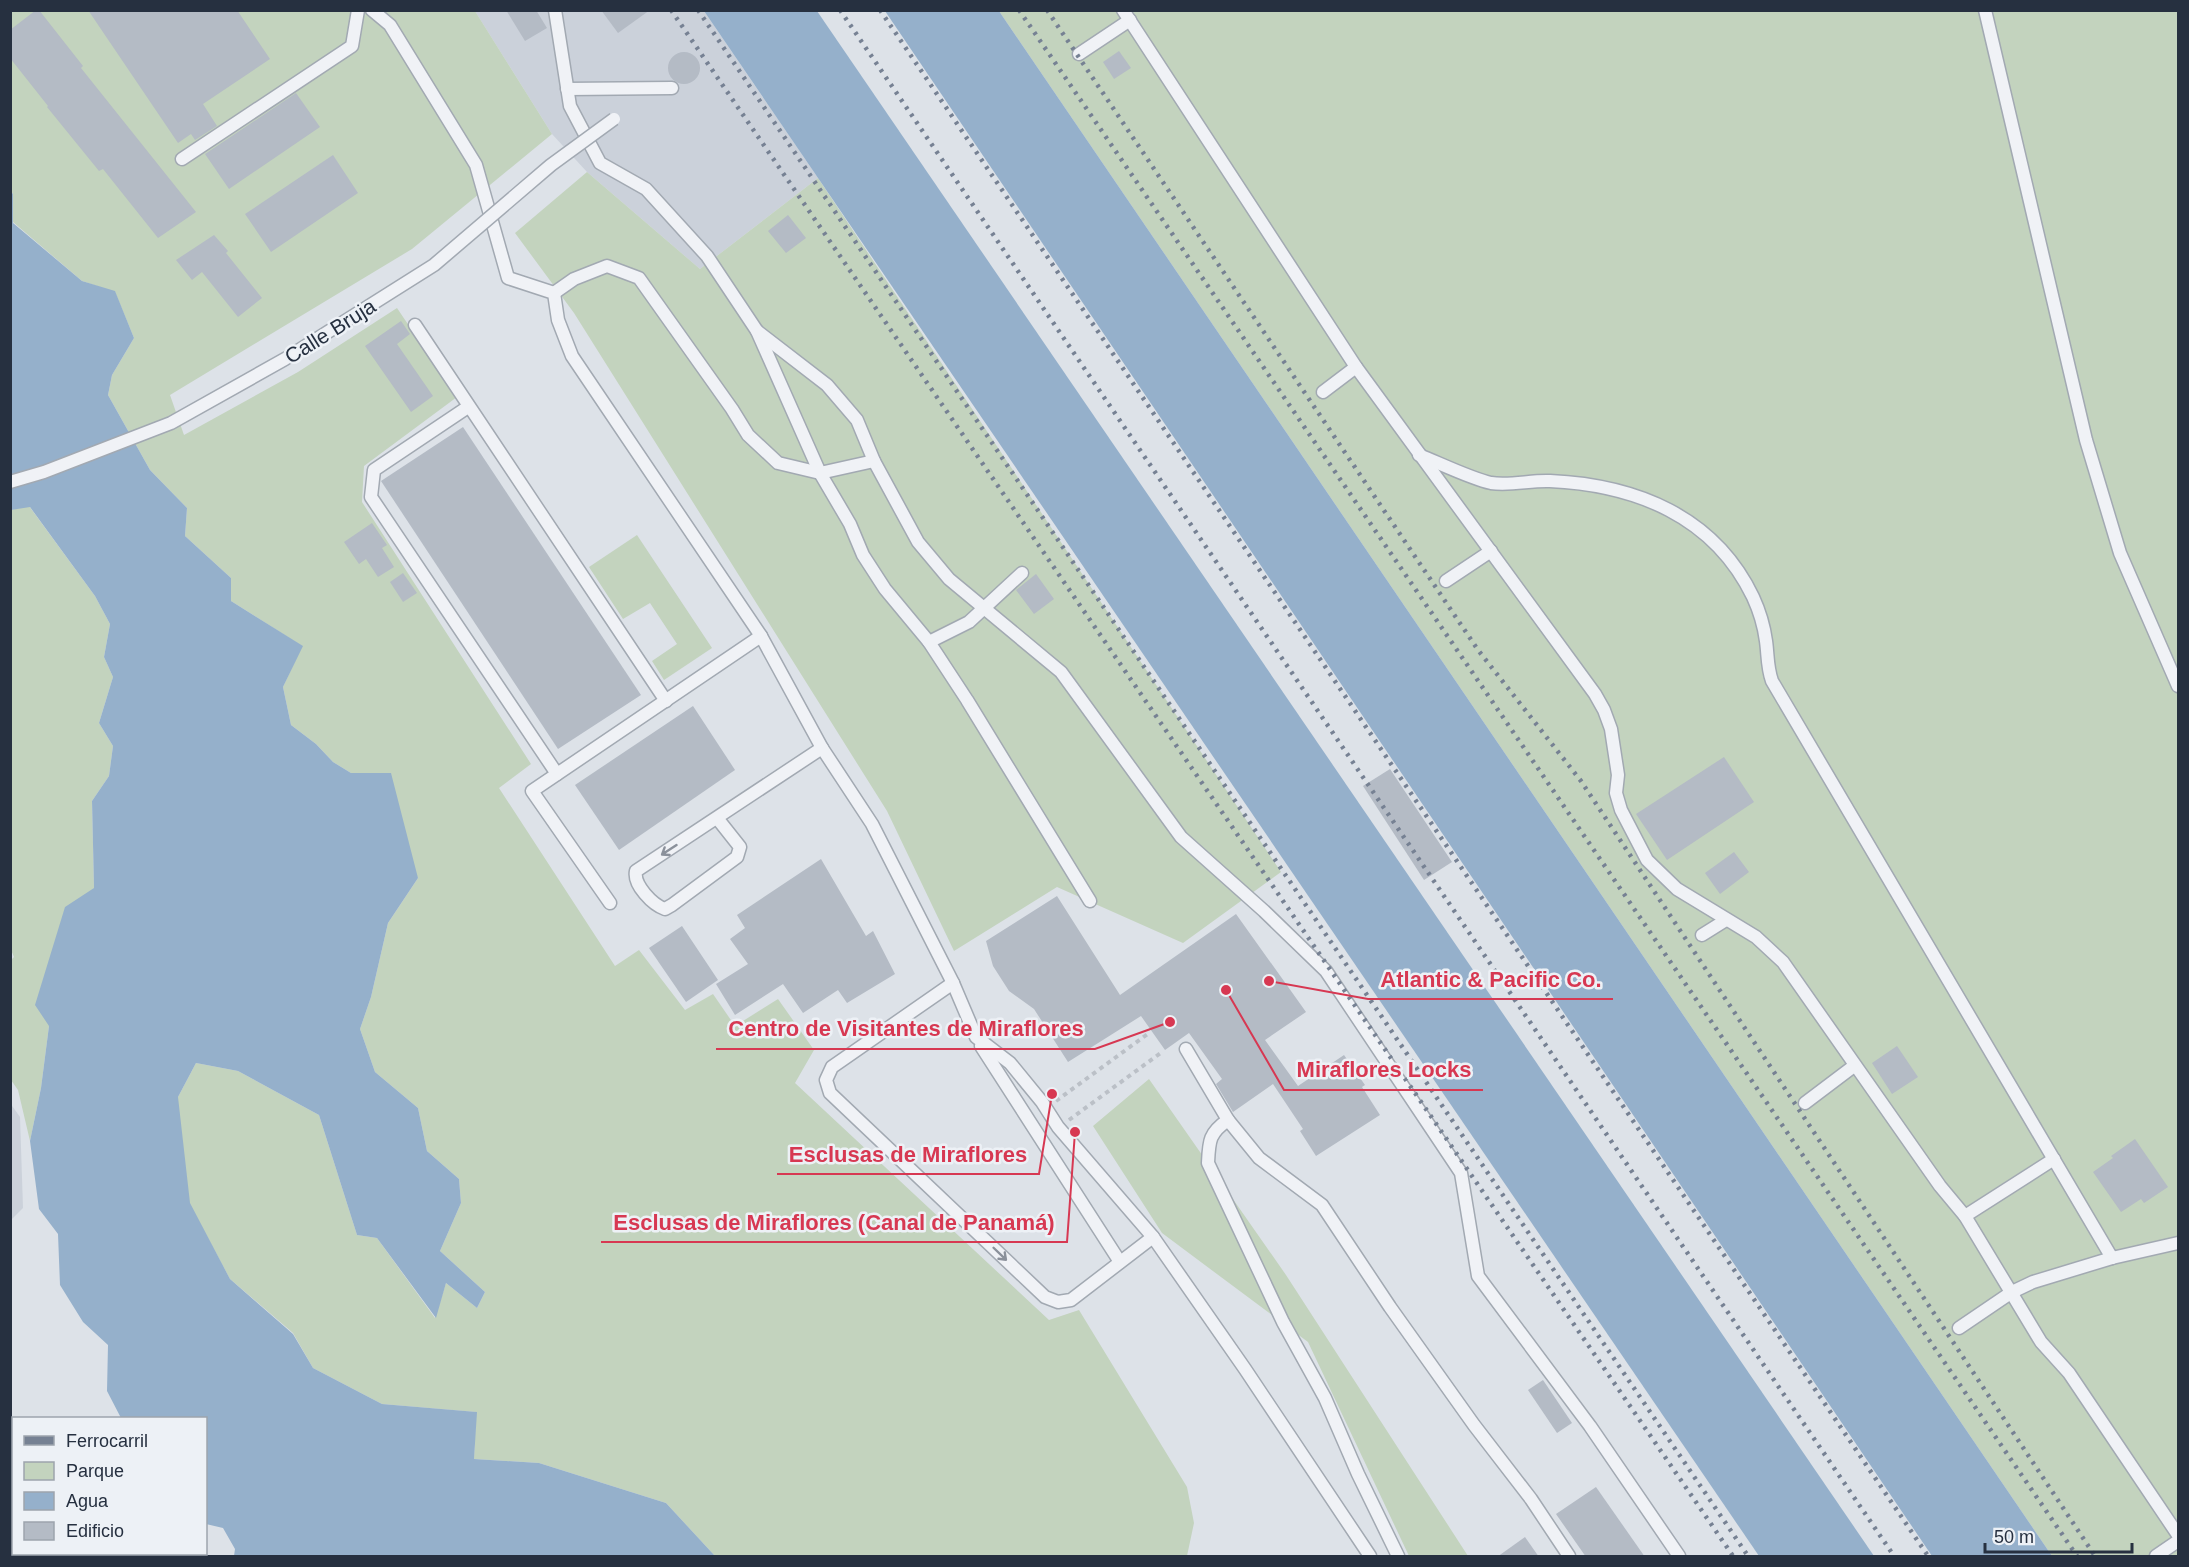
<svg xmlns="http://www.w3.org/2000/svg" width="2189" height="1567" font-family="Helvetica,sans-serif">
  <rect width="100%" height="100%" fill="#dde2e8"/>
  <!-- built -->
  <g fill="#cbd1da">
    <path d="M475,11h229l114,167 -118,91 -113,-97 -35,-38z"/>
    <path d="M10,1103l10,14 3,91 -12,12z"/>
  </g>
  <!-- green -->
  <g fill="#c3d3be">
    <path d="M10,11h465l77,123 -140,115 -242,146 14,40 114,-63 99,-64 60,89 -93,69 -2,36 169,262 -32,24 116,178 24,-16 46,60 28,-16 22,32 43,-27 36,51 -19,33 254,237 30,-10 108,177 7,36 -7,33h-472l-49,-53 -127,-40 -65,-4 2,-47 -94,-8 -69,-36 -20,-35 -63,-54 -41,-76 -16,-56 5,-50 18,-34 42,8 81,44 38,120 20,3 58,80 11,-35 31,25 8,-16 -45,-41 21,-48 -2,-24 -32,-28 -9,-43 -43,-36 -15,-43 11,-32 17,-74 30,-45 -67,-105 -18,-11 -17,-18 -25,-19 -8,-38 19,-41 -71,-45v-23l-46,-42 2,-28 -37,-38 -42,-75 4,-20 22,-37 -19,-46 -33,-11 -69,-59v-28l-3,-4z"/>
    <path d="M999,11h1179v1545h-126z"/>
    <path d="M587,172l113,97 118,-91 463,694 -98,71 -126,-56 -103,64 -67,-140 -313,-498 -59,-80z"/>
    <path d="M29,506l66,90 15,28 -6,33 9,20 -14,46 14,23 -4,30 -17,25 2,87 -45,138 -8,62 -11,53 -12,-51 -7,-10 -1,-119 4,-4 -3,-7 -1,-440z"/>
    <path d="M637,535l75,113 -48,32 -12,-19 25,-17 -27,-41 -27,16 -34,-52z"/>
    <path d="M1149,1079l137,196 182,281h-59l-101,-214 -146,-109 -69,-107z"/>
  </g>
  <!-- water -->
  <g fill="#95b0cb">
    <path d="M704,11h113l1057,1545h-115z"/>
    <path d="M885,11h114l1053,1545h-120z"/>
    <path d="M10,190l3,4v29l69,58 33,10 19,47 -22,37 -4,20 42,75 37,38 -2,28 46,42v23l72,45 -20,41 8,38 25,19 17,18 18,11h40l27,105 -30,45 -17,74 -11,32 15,43 43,36 9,43 32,28 2,24 -21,48 45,41 -8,16 -31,-25 -10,35 -59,-80 -20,-3 -38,-120 -81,-44 -42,-8 -18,34 12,106 40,76 63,55 20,34 69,36 95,8 -3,47 65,4 127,40 49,53h-481l1,-7 -12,-21 -17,-4v-106h-85l-14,-27 1,-46 -25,-23 -23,-37 -2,-51 -19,-25 -9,-68 11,-53 8,-62 -14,-21 30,-98 29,-19 -2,-87 17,-25 4,-30 -14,-23 14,-46 -9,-20 6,-33 -15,-28 -65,-89 -19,3z"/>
  </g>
  <!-- building -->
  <g fill="#b4bbc5">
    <path d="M36,10h3l44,56 -2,2 115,144 -38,26 -55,-69 -4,2 -52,-64 1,-1 -38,-48v-28z"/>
    <path d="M88,10h149l33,49 -67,45 14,22 -22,14 -4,-6 -13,9z"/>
    <path d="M506,10h30l11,18 -22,13z"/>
    <path d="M601,10h49l-32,23z"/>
    <path d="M1119,51l12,17 -17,11 -11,-17z"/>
    <circle cx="684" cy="68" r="16"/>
    <path d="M296,93l24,34 -91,62 -24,-35z"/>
    <path d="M333,155l25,38 -87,59 -26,-38z"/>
    <path d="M788,215l18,23 -20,15 -18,-22z"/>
    <path d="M214,235l14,16 -2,2 36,45 -24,19 -36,-45 -10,8 -16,-20z"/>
    <path d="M401,321l9,13 -13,10 36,52 -22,16 -46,-66z"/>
    <path d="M463,427l178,268 -83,54 -177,-268z"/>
    <path d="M372,523l15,22 -5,3 12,19 -16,10 -12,-18 -7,5 -15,-22z"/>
    <path d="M403,573l14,20 -14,9 -13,-20z"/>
    <path d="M1036,574l18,25 -20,15 -18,-24z"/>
    <path d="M693,706l42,64 -116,80 -44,-65z"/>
    <path d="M1724,757l30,45 -87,58 -31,-46z"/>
    <path d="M1390,769l62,93 -28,18 -61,-94z"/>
    <path d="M1734,852l15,20 -29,22 -15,-21z"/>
    <path d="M821,859l45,77 7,-5 22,43 -48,29 -9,-13 -35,23 -20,-29 -48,31 -19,-31 32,-20 -18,-25 15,-11 -8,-13z"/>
    <path d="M1057,896l63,99 116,-81 70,98 -41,28 33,46 46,-31 21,30 -3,2 18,28 -64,41 -16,-25 3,-2 -30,-45 -40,28 -17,-28 6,-5 -33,-46 -24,17 -24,-34 -73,46 -34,-53 -25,-18 -16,-25 -7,-25z"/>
    <path d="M682,926l36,54 -32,22 -37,-54z"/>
    <path d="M1897,1046l21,31 -26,17 -20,-31z"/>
    <path d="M2135,1139l33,48 -24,16 -3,-4 -20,13 -28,-40 20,-14 -2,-2z"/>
    <path d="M1543,1380l29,43 -15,10 -29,-43z"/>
    <path d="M1596,1487l49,70h-59l-30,-43z"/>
    <path d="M1525,1537l14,20h-42z"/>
  </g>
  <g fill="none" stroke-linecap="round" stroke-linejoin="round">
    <defs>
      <g id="service">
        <path d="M372,10l18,15 86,140 32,113 46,15 4,27 14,36 189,280 61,112 50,76 81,159 23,54 34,26 32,39 16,25 95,110 92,132 125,187"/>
        <path d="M555,10l15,96 30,57 46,26 61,67 50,75 63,142 30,51 13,31 22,34 44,53 38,58 123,201"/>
        <path d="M1123,10l233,357 239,327 9,16 7,19 7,46 -2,18 5,17 26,50 30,29 79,48 27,25 157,224 25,30 76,126 28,31 109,162"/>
        <path d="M1985,10l101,430 34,113 58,133"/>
        <path d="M1079,54l51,-34"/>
        <path d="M567,89l105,-1"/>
        <path d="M182,159l170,-113 6,-36"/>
        <path d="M554,293l20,-14 33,-13 32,12 93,131 16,26 30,28 42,10 54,-12"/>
        <path d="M415,325l251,376"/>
        <path d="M757,331l70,54 30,35 17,41 44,81 31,37 112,93 120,165 83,74 62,60 135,202 17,103 112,150 89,130"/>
        <path d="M1323,392l33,-25"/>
        <path d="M468,407l-94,63 -3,27 186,277"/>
        <path d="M1419,455c20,8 53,24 72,28 20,3 40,-3 59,-2 86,4 164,35 203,116 6,13 11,29 13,44 2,14 1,26 6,40l340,577"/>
        <path d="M1446,581l45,-30"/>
        <path d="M929,642l40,-20 53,-49"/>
        <path d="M717,818l23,29 -3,10 -65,48 -7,4c-12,-4 -32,-24 -29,-38l186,-123"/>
        <path d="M610,903l-78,-112 229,-155"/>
        <path d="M1702,935l24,-15"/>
        <path d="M953,983l-121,84 -6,13 4,13 215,204 13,5 13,-2 82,-63"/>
        <path d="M981,1046l139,216"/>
        <path d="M1186,1049l42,71 31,38 63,47 68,102 84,118 57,74 38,57"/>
        <path d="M1805,1103l49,-37"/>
        <path d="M1228,1120c-19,13 -19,21 -20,43l75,159 42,76 33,76 40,82"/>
        <path d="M1965,1216l89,-57"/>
        <path d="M1959,1328l53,-36 21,-10 79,-24 66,-15"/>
        <path d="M2156,1556l22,-15"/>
      </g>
    </defs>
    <!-- service casing -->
    <use href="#service" stroke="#a2a9b2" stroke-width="15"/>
    <!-- path -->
    <g stroke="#bbc0c7" stroke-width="4" stroke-dasharray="4.5 4.5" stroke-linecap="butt">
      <path d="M1056,1101l93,-68"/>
      <path d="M1069,1120l93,-68"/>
    </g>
    <!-- service -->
    <use href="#service" stroke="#f0f2f6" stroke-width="12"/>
    <!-- rail -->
    <g stroke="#768193" stroke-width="4.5" stroke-dasharray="3 6" stroke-linecap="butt">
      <path d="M671,10l1062,1546"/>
      <path d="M698,10l1050,1546"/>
      <path d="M840,10l1054,1546"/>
      <path d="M880,10l1048,1546"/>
      <path d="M1019,10l1058,1546"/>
      <path d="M1047,10l431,640 103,131 514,775"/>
    </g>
    <defs>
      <path id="service-bridge" d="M10,482l34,-10 127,-49 114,-64 149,-94 117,-100 63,-46"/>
    </defs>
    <!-- service-bridge casing -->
    <use href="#service-bridge" stroke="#a2a9b2" stroke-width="15" stroke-linecap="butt"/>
    <!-- service-bridge -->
    <use href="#service-bridge" stroke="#f0f2f6" stroke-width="12"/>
  </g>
  <!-- one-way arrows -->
  <defs><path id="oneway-shaft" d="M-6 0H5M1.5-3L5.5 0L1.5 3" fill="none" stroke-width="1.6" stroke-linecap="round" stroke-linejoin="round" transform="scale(1.5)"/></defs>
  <g stroke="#8b919b">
    <use href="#oneway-shaft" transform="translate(669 850) rotate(147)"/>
    <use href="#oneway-shaft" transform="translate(1000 1254) rotate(44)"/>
  </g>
  <g text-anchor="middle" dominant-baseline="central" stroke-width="5" stroke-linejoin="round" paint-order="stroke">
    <!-- street labels -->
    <g font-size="21" fill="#263040" stroke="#edf1f6">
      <text transform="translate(330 331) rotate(-32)">Calle Bruja</text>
    </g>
  </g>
  <!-- callouts -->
  <path fill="none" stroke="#d73852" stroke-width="2" d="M1269 981L1368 999H1613M1170 1022L1095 1049H716M1226 990L1284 1090H1483M1052 1094L1039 1174H777M1075 1132L1067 1242H601"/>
  <g fill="#d73852" stroke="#edf1f6" stroke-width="2">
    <circle cx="1269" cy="981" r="6"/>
    <circle cx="1170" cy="1022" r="6"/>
    <circle cx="1226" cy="990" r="6"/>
    <circle cx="1052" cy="1094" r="6"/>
    <circle cx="1075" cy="1132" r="6"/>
  </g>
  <g font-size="22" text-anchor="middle" font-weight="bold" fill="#d73852" stroke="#edf1f6" stroke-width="5" stroke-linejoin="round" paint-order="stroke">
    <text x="1491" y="987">Atlantic &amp; Pacific Co.</text>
    <text x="906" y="1036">Centro de Visitantes de Miraflores</text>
    <text x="1384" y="1077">Miraflores Locks</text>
    <text x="908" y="1162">Esclusas de Miraflores</text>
    <text x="834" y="1230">Esclusas de Miraflores (Canal de Panamá)</text>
  </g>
  <!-- border -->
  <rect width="2189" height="1567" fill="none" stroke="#263040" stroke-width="24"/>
  <!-- legend -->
  <rect x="12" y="1417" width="195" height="138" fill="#edf1f6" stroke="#9da4ad" stroke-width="1.5"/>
  <rect x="24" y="1436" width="30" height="9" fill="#768193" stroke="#9da4ad" stroke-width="1.5"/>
  <text x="66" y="1447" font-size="18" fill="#263040">Ferrocarril</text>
  <rect x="24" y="1462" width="30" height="18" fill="#c3d3be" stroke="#9da4ad" stroke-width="1.5"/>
  <text x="66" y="1477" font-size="18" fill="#263040">Parque</text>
  <rect x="24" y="1492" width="30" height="18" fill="#95b0cb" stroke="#9da4ad" stroke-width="1.5"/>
  <text x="66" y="1507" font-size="18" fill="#263040">Agua</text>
  <rect x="24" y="1522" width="30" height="18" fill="#b4bbc5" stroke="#9da4ad" stroke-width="1.5"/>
  <text x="66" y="1537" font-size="18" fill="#263040">Edificio</text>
  <!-- scale -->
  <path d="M1985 1543v9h147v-9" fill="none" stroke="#263040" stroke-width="3"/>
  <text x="1994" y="1543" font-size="18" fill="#263040" stroke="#edf1f6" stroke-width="4.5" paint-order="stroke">50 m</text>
</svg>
